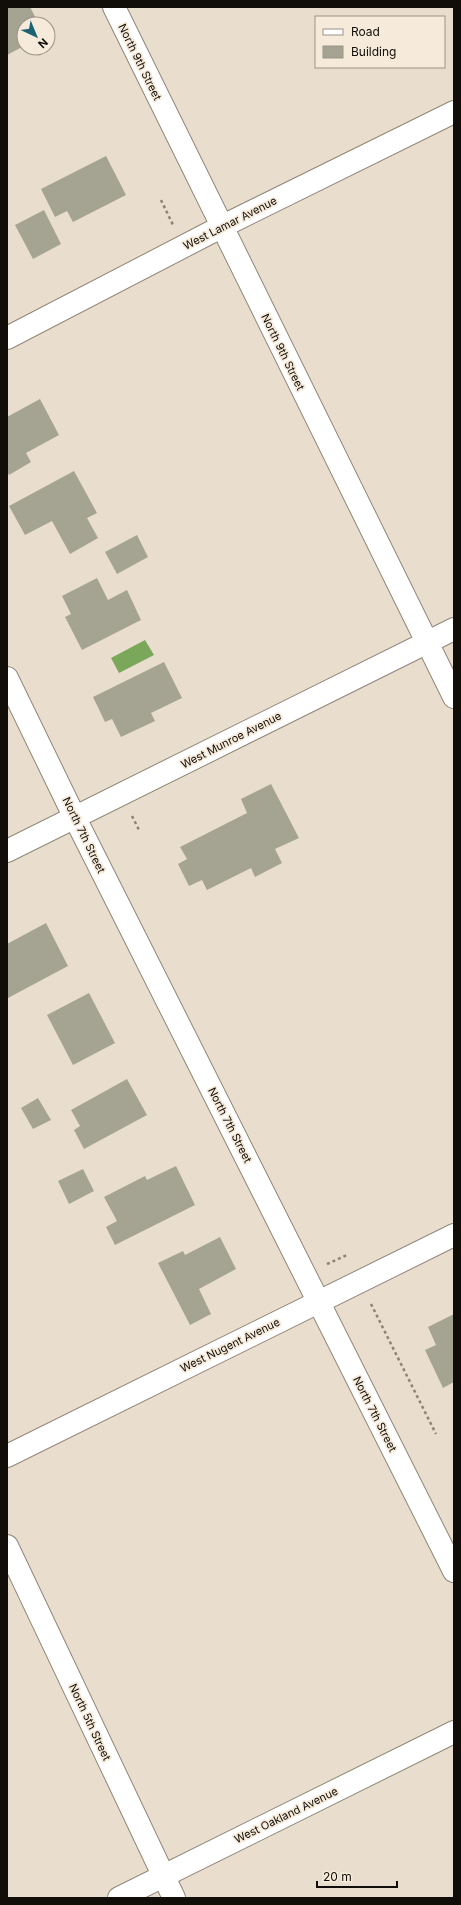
<svg xmlns="http://www.w3.org/2000/svg" width="461" height="1905" font-family="Inter,sans-serif">
  <rect width="100%" height="100%" fill="#e9dece"/>
  <!-- water -->
  <path fill="#7aa75a" d="M145,640l9,15 -35,18 -8,-15z"/>
  <!-- building -->
  <g fill="#a5a493">
    <path d="M7,7h23l9,17h-15v22l-17,9z"/>
    <path d="M106,156l20,39 -53,27 -6,-11 -12,6 -14,-28z"/>
    <path d="M44,210l17,34 -28,15 -18,-34z"/>
    <path d="M40,399l19,36 -33,18 5,9 -22,13 -2,-4v-54z"/>
    <path d="M74,471l23,42 -10,5 11,20 -28,16 -18,-33 -27,14 -16,-29z"/>
    <path d="M137,535l11,22 -31,17 -12,-22z"/>
    <path d="M97,578l11,22 19,-10 14,30 -59,30 -17,-33 6,-3 -9,-18z"/>
    <path d="M164,662l18,36 -31,15 4,8 -34,16 -9,-18 -7,3 -12,-25z"/>
    <path d="M271,784l28,54 -24,11 7,14 -27,14 -4,-9 -44,22 -5,-10 -13,6 -11,-22 9,-5 -7,-12 67,-34 -6,-14z"/>
    <path d="M46,923l22,43 -60,32 -1,-3v-51z"/>
    <path d="M89,993l26,50 -42,22 -26,-50z"/>
    <path d="M127,1079l20,36 -63,34 -10,-19 6,-4 -9,-16z"/>
    <path d="M38,1098l13,22 -18,9 -12,-21z"/>
    <path d="M176,1166l19,39 -80,40 -9,-18 11,-6 -13,-24 41,-21 2,4z"/>
    <path d="M83,1169l11,22 -25,13 -11,-23z"/>
    <path d="M220,1237l16,32 -37,20 12,25 -21,11 -32,-62 25,-12 2,4z"/>
    <path d="M454,1314v68l-11,6 -18,-38 11,-5 -8,-18z"/>
  </g>
  <g fill="none" stroke-linecap="round" stroke-linejoin="round">
    <defs>
      <g id="minor">
        <path d="M114,7l340,690"/>
        <path d="M7,338l214,-111 233,-115"/>
        <path d="M7,678l68,140 379,753"/>
        <path d="M7,851l447,-222"/>
        <path d="M7,1546l167,352"/>
        <path d="M119,1898l335,-166"/>
      </g>
      <path id="tertiary" d="M7,1456l447,-221"/>
    </defs>
    <!-- minor casing -->
    <use href="#minor" stroke="#908677" stroke-width="24"/>
    <!-- tertiary casing -->
    <use href="#tertiary" stroke="#908677" stroke-width="24"/>
    <!-- path -->
    <g stroke="#8d8479" stroke-width="2.5" stroke-dasharray="3 3" stroke-linecap="butt">
      <path d="M161,200l12,25"/>
      <path d="M132,816l7,14"/>
      <path d="M327,1264l20,-9"/>
      <path d="M371,1304l65,130"/>
    </g>
    <!-- minor -->
    <use href="#minor" stroke="#fff" stroke-width="22"/>
    <!-- tertiary -->
    <use href="#tertiary" stroke="#fff" stroke-width="22"/>
  </g>
  <g text-anchor="middle" dominant-baseline="central" stroke-width="3.5" stroke-linejoin="round" paint-order="stroke">
    <!-- street labels -->
    <g font-size="11" fill="#110d08" stroke="#f6ebdb">
      <text transform="translate(140 62) rotate(64)">North 9th Street</text>
      <text transform="translate(230 223) rotate(-27)">West Lamar Avenue</text>
      <text transform="translate(283 352) rotate(64)">North 9th Street</text>
      <text transform="translate(231 740) rotate(-27)">West Munroe Avenue</text>
      <text transform="translate(84 835) rotate(64)">North 7th Street</text>
      <text transform="translate(230 1125) rotate(63)">North 7th Street</text>
      <text transform="translate(230 1345) rotate(-26)">West Nugent Avenue</text>
      <text transform="translate(375 1414) rotate(63)">North 7th Street</text>
      <text transform="translate(90 1722) rotate(65)">North 5th Street</text>
      <text transform="translate(286 1815) rotate(-26)">West Oakland Avenue</text>
    </g>
  </g>
  <!-- border -->
  <rect width="461" height="1905" fill="none" stroke="#110d08" stroke-width="16"/>
  <!-- legend -->
  <rect x="315" y="16" width="130" height="52" fill="#f6ebdb" stroke="#9a9287"/>
  <rect x="323" y="29" width="20" height="6" fill="#ffffff" stroke="#9a9287"/>
  <text x="351" y="36" font-size="12" fill="#110d08">Road</text>
  <rect x="323" y="46" width="20" height="12" fill="#a5a493" stroke="#9a9287"/>
  <text x="351" y="56" font-size="12" fill="#110d08">Building</text>
  <!-- north arrow -->
  <g transform="translate(36 36) rotate(136)"><circle r="19" fill="#f6ebdb" stroke="#9a9287"/>
  <path d="M0-3L7 15L0 10L-7 15Z" fill="#1c6273"/>
  <text y="-6" font-size="11" font-weight="bold" text-anchor="middle" fill="#110d08">N</text>
  </g>
  <!-- scale -->
  <path d="M317 1881v6h80v-6" fill="none" stroke="#110d08" stroke-width="2"/>
  <text x="323" y="1881" font-size="12" fill="#110d08" stroke="#f6ebdb" stroke-width="3" paint-order="stroke">20 m</text>
</svg>
